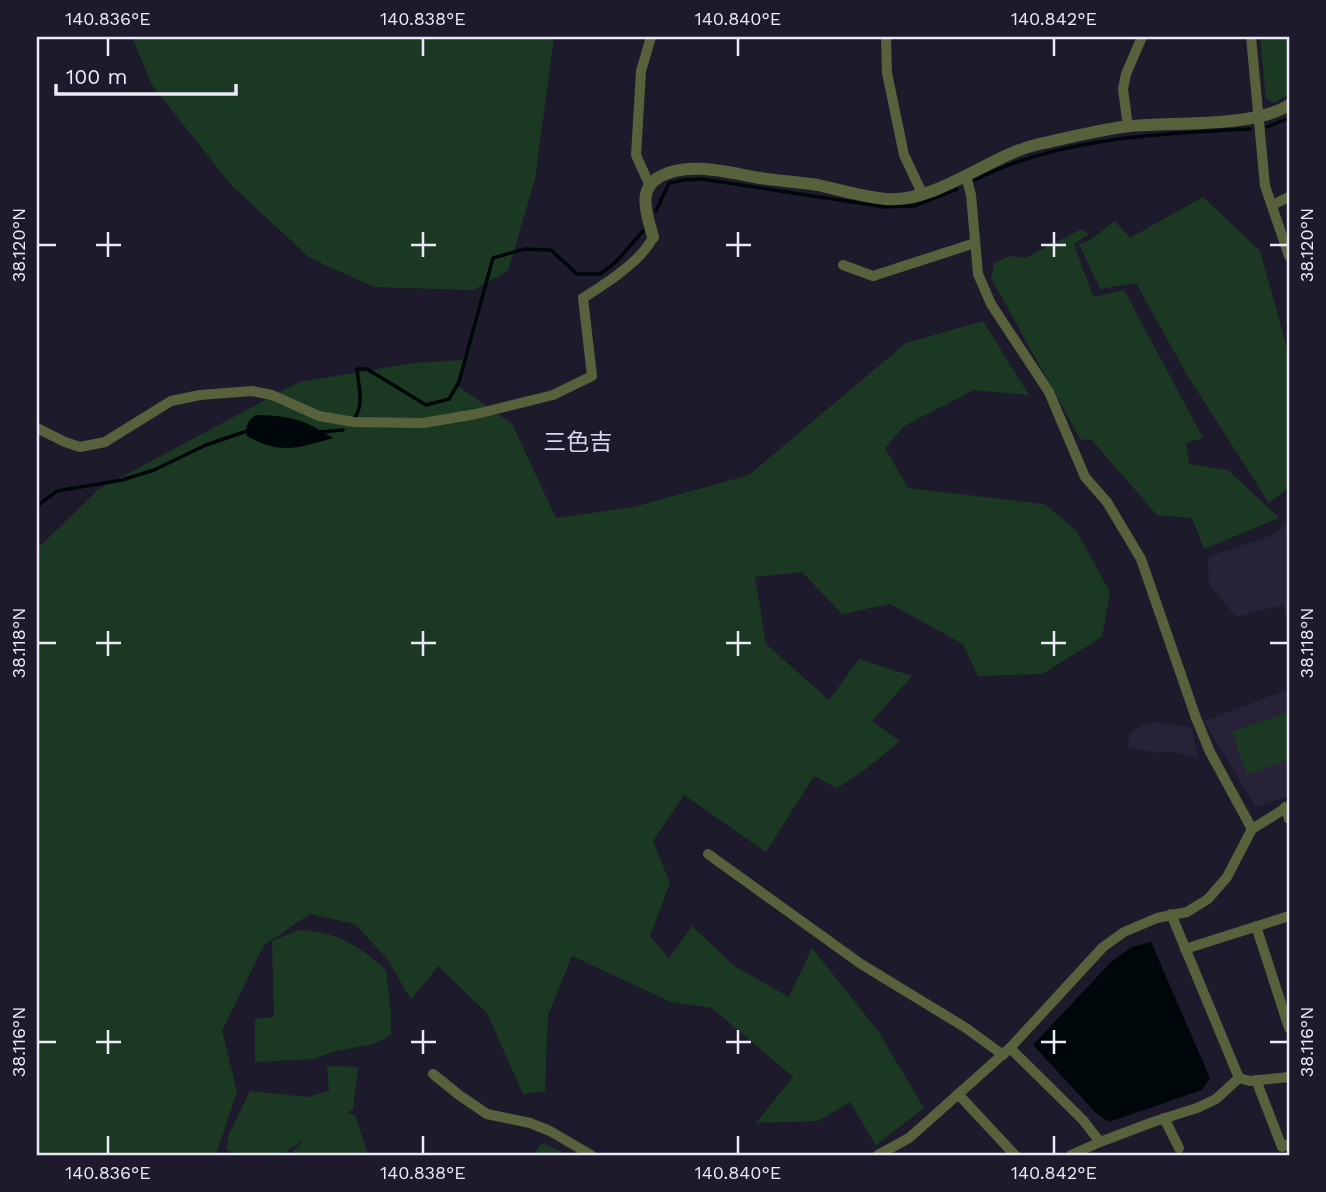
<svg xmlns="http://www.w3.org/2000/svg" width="1326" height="1192" font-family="'Work Sans','Noto Sans JP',sans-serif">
  <rect width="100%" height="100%" fill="#1d1a2b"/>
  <!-- built -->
  <g fill="#282239">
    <path d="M1289,522v106l-6,-23 -47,12 -27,-33 -1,-27 65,-22z"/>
    <path d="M1289,689v107l-33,11 -52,-86z"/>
    <path d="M1158,722l34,6 6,30 -30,-7 -10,2 -30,-6 2,-13 14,-10z"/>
  </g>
  <!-- green -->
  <g fill="#1b3922">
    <path d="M132,37h422l-19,142 -27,92 -35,19 -99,-3 -64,-29 -78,-72 -80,-101z"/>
    <path d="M1260,37h29v57l-15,9 -8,-5z"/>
    <path d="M1203,197l57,54 29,104v132l-20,16 -82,-128 -51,-92 -36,6 -21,-45 10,-3 26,-20 15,17z"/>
    <path d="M1082,229l7,5 -15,10 19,53 31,-7 79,148 -17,5 3,21 39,6 51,48 -75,31 -12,-31 -35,-3 -66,-76 -10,1 -90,-162 3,-15 16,-7 15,2z"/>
    <path d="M983,321l46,74 -55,-5 -70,36 -19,22 23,40 136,16 32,26 34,62 -8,45 -60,37 -64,2 -15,-32 -73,-40 -48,10 -40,-42 -47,5 11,67 63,56 30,-41 53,17 -40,45 28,20 -38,31 -25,16 -23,-12 -48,76 -82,-57 -31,46 17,42 -20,53 19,22 23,-32 42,40 55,31 23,-49 66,83 46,77 -48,37 -26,-43 -32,19 -62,2 37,-46 -81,-69 -41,-6 -99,-46 -24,59 -3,76 -22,3 -36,-81 -49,-47 -27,34 -23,-40 -33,-36 -45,-10 -46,31 -42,86 15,61 -20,60 8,3h-188v-606l62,-60 200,-107 115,-19 50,-3 -8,25 56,39 44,94 78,-11 115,-32 157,-132z"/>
    <path d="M1289,712v47l-42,16 -15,-44z"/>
    <path d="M299,930c39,2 59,15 87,40l5,44v21l-18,9 -37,7 -23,8 -58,3v-43l19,-2 -2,-76z"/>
    <path d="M327,1066l31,1 -5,42 -6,4 8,2 13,40h-79l16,-16 -24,16h-42l-12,-5 1,-14 22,-45 57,6 22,-6z"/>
    <path d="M542,1143l27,12h-36z"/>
  </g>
  <!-- water -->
  <g fill="#00070b">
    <path d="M256,415c36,1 47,4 77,23 -34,10 -53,17 -86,-2 -1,-11 0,-15 9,-21z"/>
    <path d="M1151,942l59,136 -8,12 -93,32 -13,-9 -63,-68 79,-84 20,-14z"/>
  </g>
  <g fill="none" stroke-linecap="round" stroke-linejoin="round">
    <!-- stream -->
    <g stroke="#00070b" stroke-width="3.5">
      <path d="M1267,127l22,-9"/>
      <path d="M975,180c84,-43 183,-46 275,-51"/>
      <path d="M656,211l13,-28 15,-3 18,-1 183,28 29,-1 43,-17"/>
      <path d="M354,418c11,-12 4,-34 3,-49h10l59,36 23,-6 10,-17 34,-124 32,-9 26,1 26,24h23l15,-11 28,-32"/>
      <path d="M319,432l24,-2"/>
      <path d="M37,506l20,-15 65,-11 32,-10 52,-25 44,-15"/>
    </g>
    <!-- minor -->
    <g stroke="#57623c" stroke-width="10">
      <path d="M886,37l1,36 17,82 19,40"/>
      <path d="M1251,37l14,149 24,70"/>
      <path d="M1128,127l-5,-38 3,-15 16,-37"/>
      <path d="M966,176l5,19 7,79 13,30 58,88 36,85 22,25 34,57 55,159 14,34 42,77"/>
      <path d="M649,184l-13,-29 5,-84 10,-34"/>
      <path d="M1272,205l17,-8"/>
      <path d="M843,265l30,11 102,-33"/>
      <path d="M37,428l28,14 15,5 25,-5 66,-41 29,-6 52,-4 20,4 47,21 35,6 69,1 53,-9 77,-19 39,-19 -9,-78c22,-14 59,-37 70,-61"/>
      <path d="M1285,807l4,12"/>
      <path d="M708,854l153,110 105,64 37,27"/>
      <path d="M1171,914l68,164"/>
      <path d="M1256,926l33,102"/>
      <path d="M1185,949l104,-33"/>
      <path d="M1010,1048l73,72 17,22 53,-20 44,-14 19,-9 23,-21"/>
      <path d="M433,1074l26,21 28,19 43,9 20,8 41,24"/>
      <path d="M1239,1078l11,3 39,-4"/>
      <path d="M1256,1080l26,67 7,-3"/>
      <path d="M958,1094l57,61"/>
      <path d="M1164,1118l15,30"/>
      <path d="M878,1155l31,-17 101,-90 93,-101 21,-15 33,-14 30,-6 21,-13 19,-22 25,-48 37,-23"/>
      <path d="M1071,1155l29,-13"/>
    </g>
    <!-- tertiary -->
    <path stroke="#57623c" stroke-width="12" d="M653,237c-6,-23 -17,-48 8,-61 28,-15 69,-3 99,2 19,3 39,4 58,7 22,5 45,12 68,14 52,4 103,-44 153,-55 28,-6 56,-13 83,-17 47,-6 129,2 167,-22"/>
  </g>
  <!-- ticks -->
  <path fill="none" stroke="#eceaf6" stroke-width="2.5" d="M108,38v18M423,38v18M738,38v18M1054,38v18M108,232v25M423,232v25M738,232v25M1054,232v25M38,245h18M96,245h25M411,245h25M726,245h25M1041,245h25M1270,245h18M108,631v25M423,631v25M738,631v25M1054,631v25M38,643h18M96,643h25M411,643h25M726,643h25M1041,643h25M1270,643h18M108,1030v24M423,1030v24M738,1030v24M1054,1030v24M38,1042h18M96,1042h25M411,1042h25M726,1042h25M1041,1042h25M1270,1042h18M108,1136v18M423,1136v18M738,1136v18M1054,1136v18"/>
  <g text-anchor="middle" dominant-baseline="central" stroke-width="7" stroke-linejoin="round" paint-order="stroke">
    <!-- quarter labels -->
    <g font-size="23" fill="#dbd7ef" stroke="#1d1a2b">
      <text x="578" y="442">三色吉</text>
    </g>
  </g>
  <!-- border -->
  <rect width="1326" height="1192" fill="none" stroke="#1d1a2b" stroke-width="77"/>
  <!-- scale -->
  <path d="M56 84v10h180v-10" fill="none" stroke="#eceaf6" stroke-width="3.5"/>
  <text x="66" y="84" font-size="21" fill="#eceaf6" stroke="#1d1a2b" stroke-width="5" paint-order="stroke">100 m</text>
  <rect x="38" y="38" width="1250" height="1116" fill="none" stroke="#eceaf6" stroke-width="2.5"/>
  <g font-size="18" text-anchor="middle" fill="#eceaf6">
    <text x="108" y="25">140.836°E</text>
    <text x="423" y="25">140.838°E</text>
    <text x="738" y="25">140.840°E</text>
    <text x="1054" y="25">140.842°E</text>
    <text transform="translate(19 245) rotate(-90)" y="6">38.120°N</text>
    <text transform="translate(1307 245) rotate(-90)" y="6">38.120°N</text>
    <text transform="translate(19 643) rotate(-90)" y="6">38.118°N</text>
    <text transform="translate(1307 643) rotate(-90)" y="6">38.118°N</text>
    <text transform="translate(19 1042) rotate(-90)" y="6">38.116°N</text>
    <text transform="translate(1307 1042) rotate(-90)" y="6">38.116°N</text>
    <text x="108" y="1179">140.836°E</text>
    <text x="423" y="1179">140.838°E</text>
    <text x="738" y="1179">140.840°E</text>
    <text x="1054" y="1179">140.842°E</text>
  </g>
</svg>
